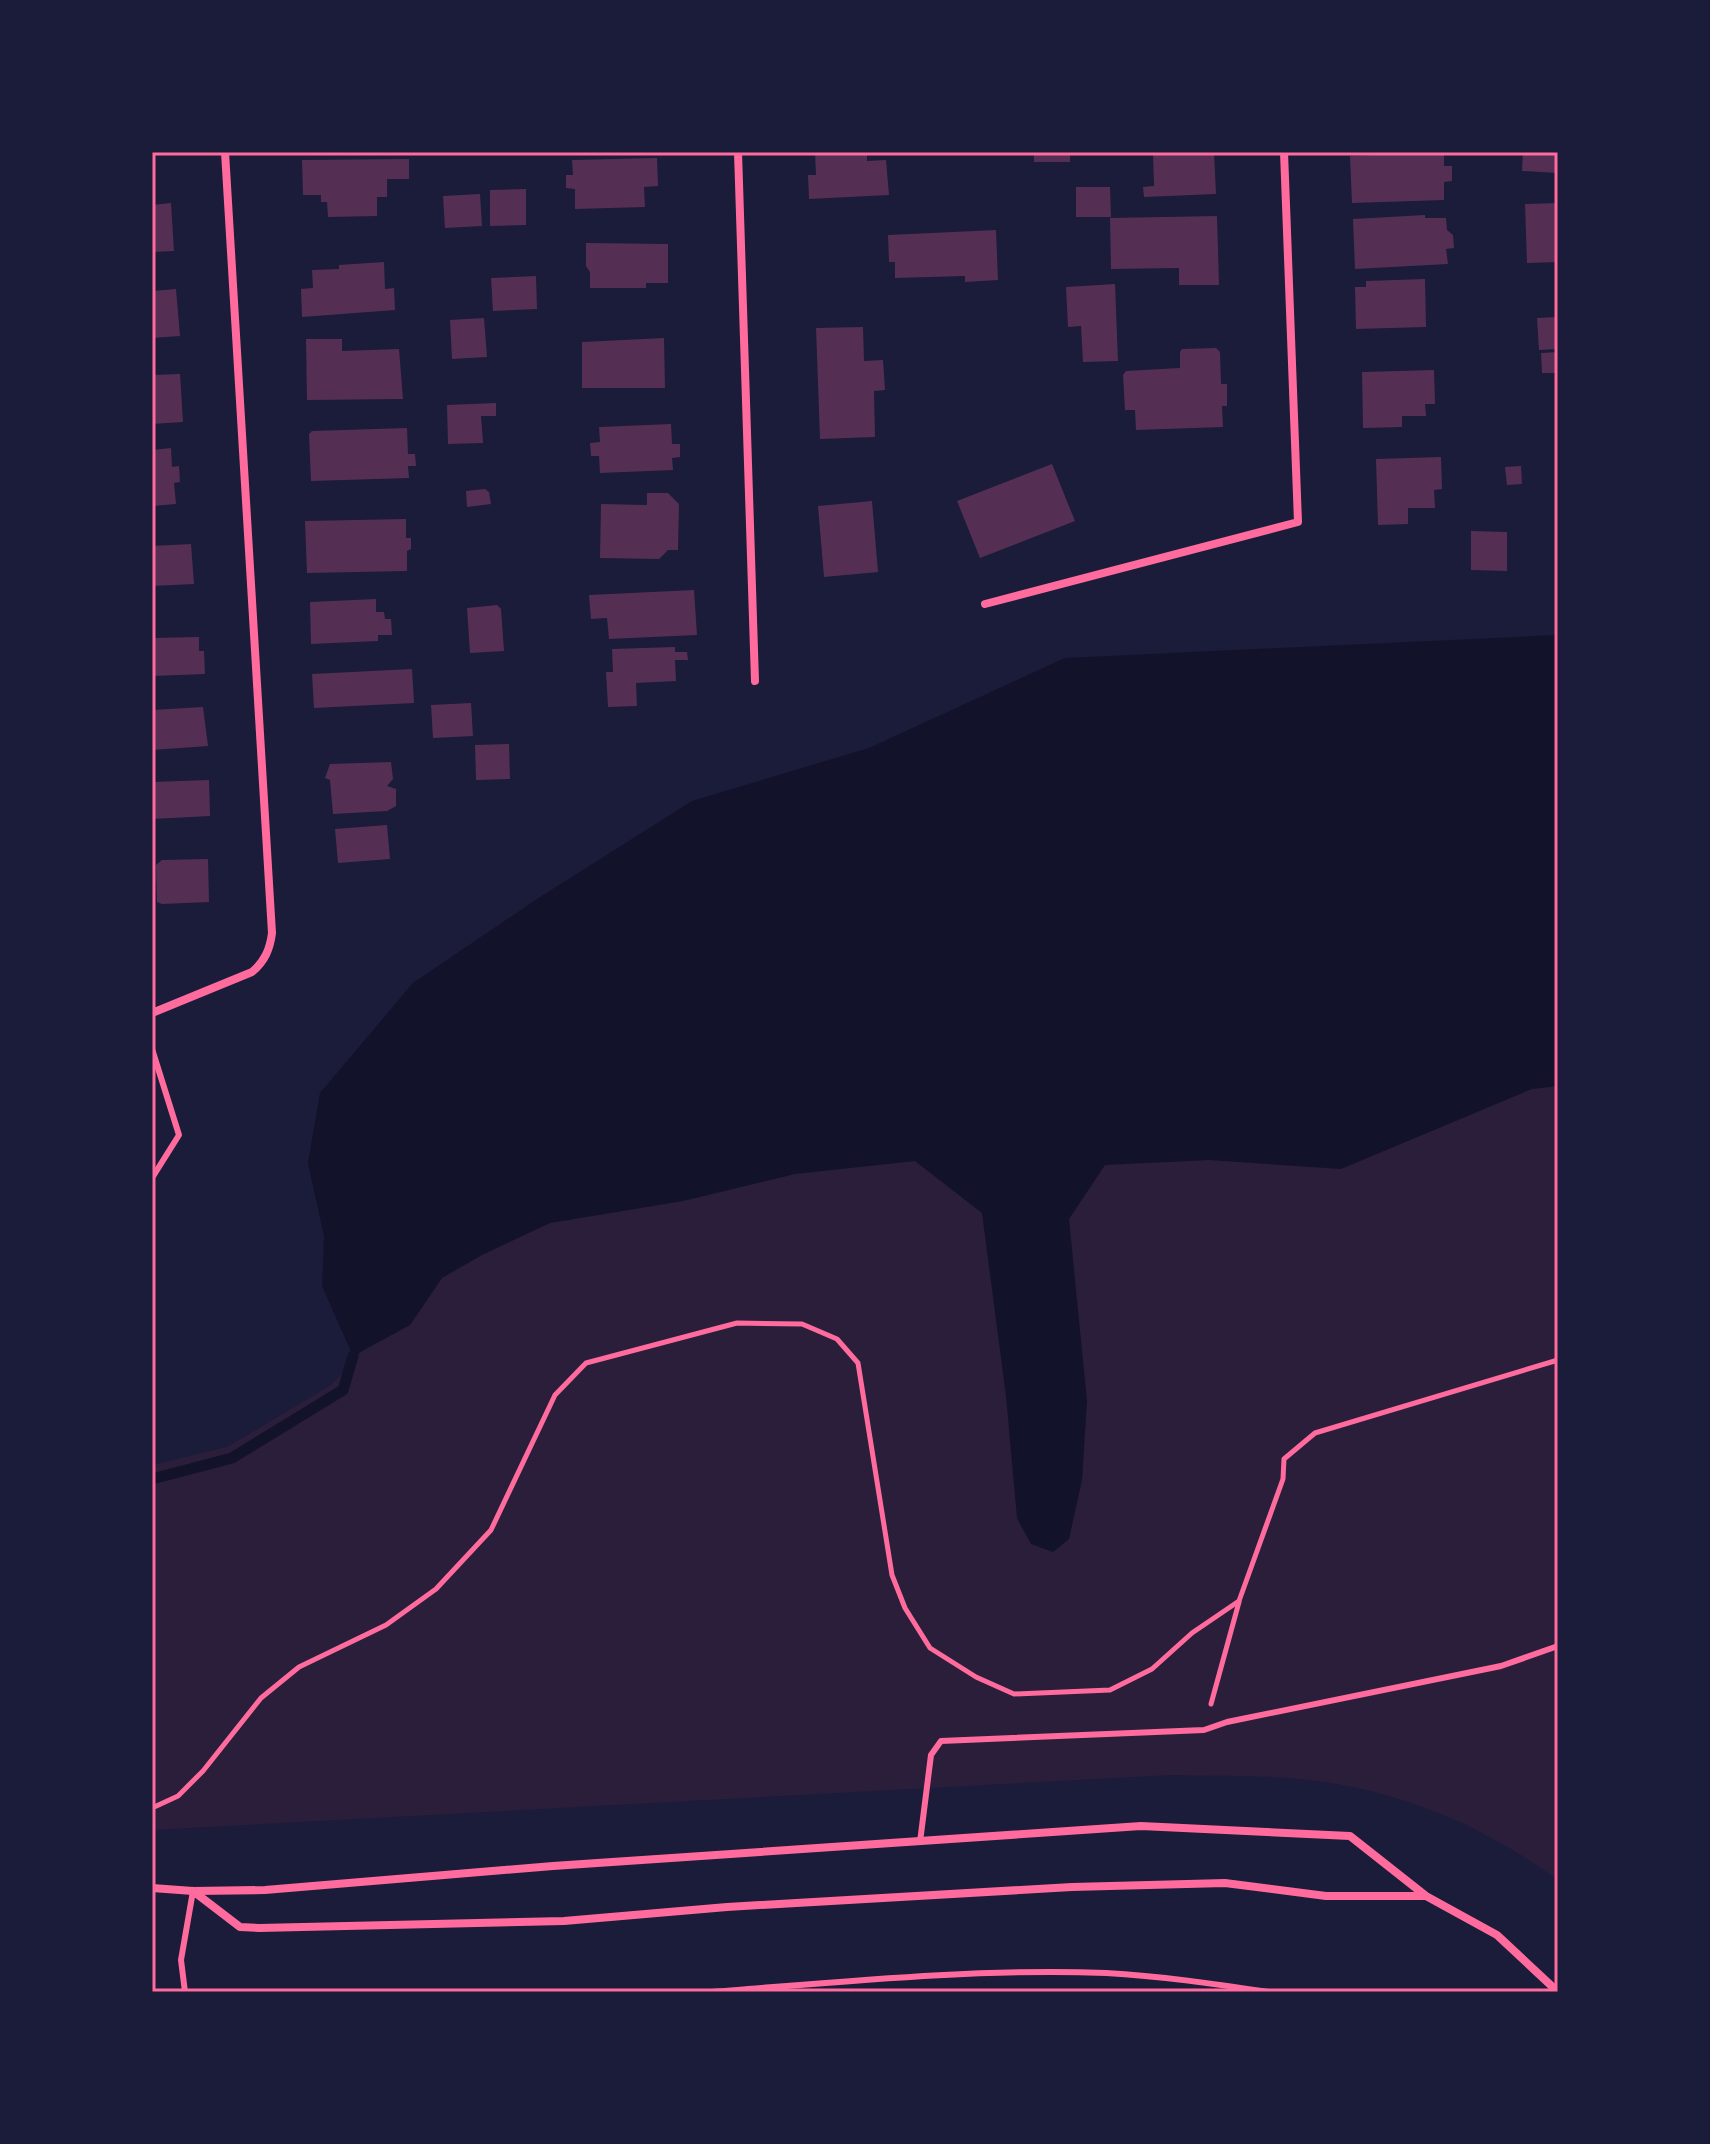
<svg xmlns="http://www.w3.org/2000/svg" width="1710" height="2144" font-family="Commissioner,sans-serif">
  <rect width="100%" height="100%" fill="#1b1b3a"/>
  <!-- green -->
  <path fill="#2a1e3b" d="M1558,909v971c-77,-56 -163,-92 -259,-101 -42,-4 -86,-3 -128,-4l-1019,55v-365l75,-18 104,-62 72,-79 38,-103z"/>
  <!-- water -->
  <path fill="#12122b" d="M1558,635v451l-26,3 -191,80 -132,-9 -104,5 -36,54 18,182 -5,79 -13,59 -16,13 -22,-8 -14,-26 -11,-122 -24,-183 -67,-52 -120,13 -112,27 -133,22 -68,32 -40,23 -32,47 -57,31 -31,-70 2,-50 -16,-73 12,-70 93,-110 124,-84 155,-98 177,-53 196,-90z"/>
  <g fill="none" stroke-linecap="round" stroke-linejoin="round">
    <!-- stream -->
    <path stroke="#12122b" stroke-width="11" d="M152,1479l80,-21 111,-68 10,-34"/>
  </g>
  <!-- building -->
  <g fill="#542f53">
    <path d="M815,152h52v9l19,-1 3,35 -80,4 -1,-24h8z"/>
    <rect x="1034" y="152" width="36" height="10"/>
    <path d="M1153,152h61l2,42 -72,3 -1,-10 11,-1z"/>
    <path d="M1375,152h69v14h8v15l-8,1v18l-92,3 -2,-47 25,-1z"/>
    <path d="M1523,152h35v21l-36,-2z"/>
    <path d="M657,158l1,28 -14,1 1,20 -70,2v-20l-9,-1v-13h7l-1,-15z"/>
    <path d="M409,159v20h-22v18h-10v19l-49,1 -1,-15h-6v-7h-18l-1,-35z"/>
    <path d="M1076,187h34l1,30h-35z"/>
    <path d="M526,189v36l-36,1v-36z"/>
    <path d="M480,194l2,32 -37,2 -2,-32z"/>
    <path d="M171,203l3,48 -22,1v-47z"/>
    <path d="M1558,203v59l-31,1 -2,-59z"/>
    <path d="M1425,215v3h21l1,12 6,5 1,13 -8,1 2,15 -93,5 -2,-50z"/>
    <path d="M1217,216l2,69h-40v-17l-68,1 -1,-51z"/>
    <path d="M996,230l2,50 -33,2v-6l-70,2v-16h-6l-1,-27z"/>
    <path d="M586,243l82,1v39h-22v5h-56v-16l-4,-6z"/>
    <path d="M384,262l1,27 9,-1 1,22 -93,7 -1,-28 12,-1 -1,-18 27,-1v-4z"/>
    <path d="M536,276l1,33 -44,2 -2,-33z"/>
    <path d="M1425,279l1,48 -70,2 -1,-42h11v-6z"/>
    <path d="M1115,284l3,77 -35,1 -2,-36 -13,1 -2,-40z"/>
    <path d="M176,289l4,47 -28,2v-47z"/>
    <path d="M1558,317v32l-19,1 -2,-32z"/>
    <path d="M484,318l3,39 -35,2 -2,-39z"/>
    <path d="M863,327l1,34 19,-1 2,30 -11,1 1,46 -55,2 -4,-111z"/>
    <path d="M664,338l1,50h-83v-46z"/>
    <path d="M306,339h36v12l57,-2 4,50 -96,1z"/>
    <path d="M1216,348l4,4 1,32h6v22h-5l1,21 -87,3 -1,-20h-10l-2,-35 3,-4 54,-3v-16l2,-3z"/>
    <path d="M1558,352v21h-16l-1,-20z"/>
    <path d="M1434,370l1,34h-10l1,12h-24v11l-39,1 -1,-56z"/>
    <path d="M180,374l3,48 -31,2v-49z"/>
    <path d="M496,403v13h-15l2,27 -35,1 -1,-39z"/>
    <path d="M671,424l1,20h8v13l-8,1 1,12 -73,3 -1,-17h-8l-1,-13 10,-1 -1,-15z"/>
    <path d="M407,428l1,26h7l1,12h-8l1,12 -98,3 -2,-47 3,-3z"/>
    <path d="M171,448l1,19 7,-1 1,16 -6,1 2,21 -24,2v-56z"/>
    <path d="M1441,457l1,32 -8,1 1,18h-27v16l-30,1 -2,-66z"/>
    <path d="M1052,464l23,57 -95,37 -23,-57z"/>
    <path d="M1521,466l1,18 -15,1 -2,-18z"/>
    <path d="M485,489l4,3 2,12 -24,3 -1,-16z"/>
    <path d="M647,493h21l11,11 -1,46h-10l-9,9 -59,-1 1,-54 46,1z"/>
    <path d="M872,501l6,71 -54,5 -6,-71z"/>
    <path d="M406,519v19h5v11l-4,2v20l-100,2 -2,-52z"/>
    <path d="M1471,531l36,1v39l-36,-1z"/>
    <path d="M191,544l3,40 -42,2v-40z"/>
    <path d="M694,590l3,45 -88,4 -2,-21 -16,1 -2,-24z"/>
    <path d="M376,599v13h8l1,7h6l1,16h-14v6l-67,3 -1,-42z"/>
    <path d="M497,605l4,4 3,42 -34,2 -3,-45z"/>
    <path d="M199,637v14h5l1,23 -53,2v-38z"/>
    <path d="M675,647v5h12l1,8h-13l1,21 -40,2 1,23 -29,1 -2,-35h7l-1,-23z"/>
    <path d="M412,669l2,34 -100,5 -2,-34z"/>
    <path d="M471,703l2,33 -40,2 -2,-33z"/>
    <path d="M203,707l5,39 -56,4v-40z"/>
    <path d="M509,744l1,35 -34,1 -1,-35z"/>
    <path d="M391,762l2,17 -6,7 9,3v17l-9,5 -54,3 -3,-34 -5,-2 5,-14z"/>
    <path d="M209,780l1,36 -58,3v-37z"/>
    <path d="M387,825l3,34 -52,4 -3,-34z"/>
    <path d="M208,859l1,43 -47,2 -5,-2 -1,-37 6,-5z"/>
  </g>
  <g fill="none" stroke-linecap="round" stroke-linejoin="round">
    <!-- path -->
    <g stroke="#ff6b9d" stroke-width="5">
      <path d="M1211,1704l28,-102"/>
      <path d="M152,1808l26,-12 25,-25 58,-73 38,-31 87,-42 50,-36 55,-59 64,-135 31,-32 151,-40 65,1 35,15 21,24 34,212 13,33 25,40 46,29 38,17 96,-4 42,-21 40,-36 47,-32 44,-122 1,-20 31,-26 243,-73"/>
    </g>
    <!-- service -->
    <g stroke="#ff6b9d" stroke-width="6">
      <path d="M152,1049l27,86 -27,43"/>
      <path d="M920,1842l11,-87 10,-14 263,-11 23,-8 274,-56 57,-20"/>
      <path d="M185,1992l-4,-32 12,-69"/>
      <path d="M712,1992c128,-10 266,-24 394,-19 55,3 109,11 163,19"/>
    </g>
    <!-- minor -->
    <g stroke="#ff6b9d" stroke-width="8">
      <path d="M738,152l17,529"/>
      <path d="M985,604l313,-82 -14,-370"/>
      <path d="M152,1013l100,-41c13,-11 18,-23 20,-39l-47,-781"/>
      <path d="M152,1888l41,3 72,-1 288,-24 588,-40 209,10 76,60 71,39 61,57"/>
      <path d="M193,1891l47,36 19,1 305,-7 163,-14 345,-20 153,-4 101,13h99"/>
    </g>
  </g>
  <!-- border -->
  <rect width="1710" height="2144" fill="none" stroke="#1b1b3a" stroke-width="308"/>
  <rect x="154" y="154" width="1402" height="1836" fill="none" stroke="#ff6b9d" stroke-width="3"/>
</svg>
